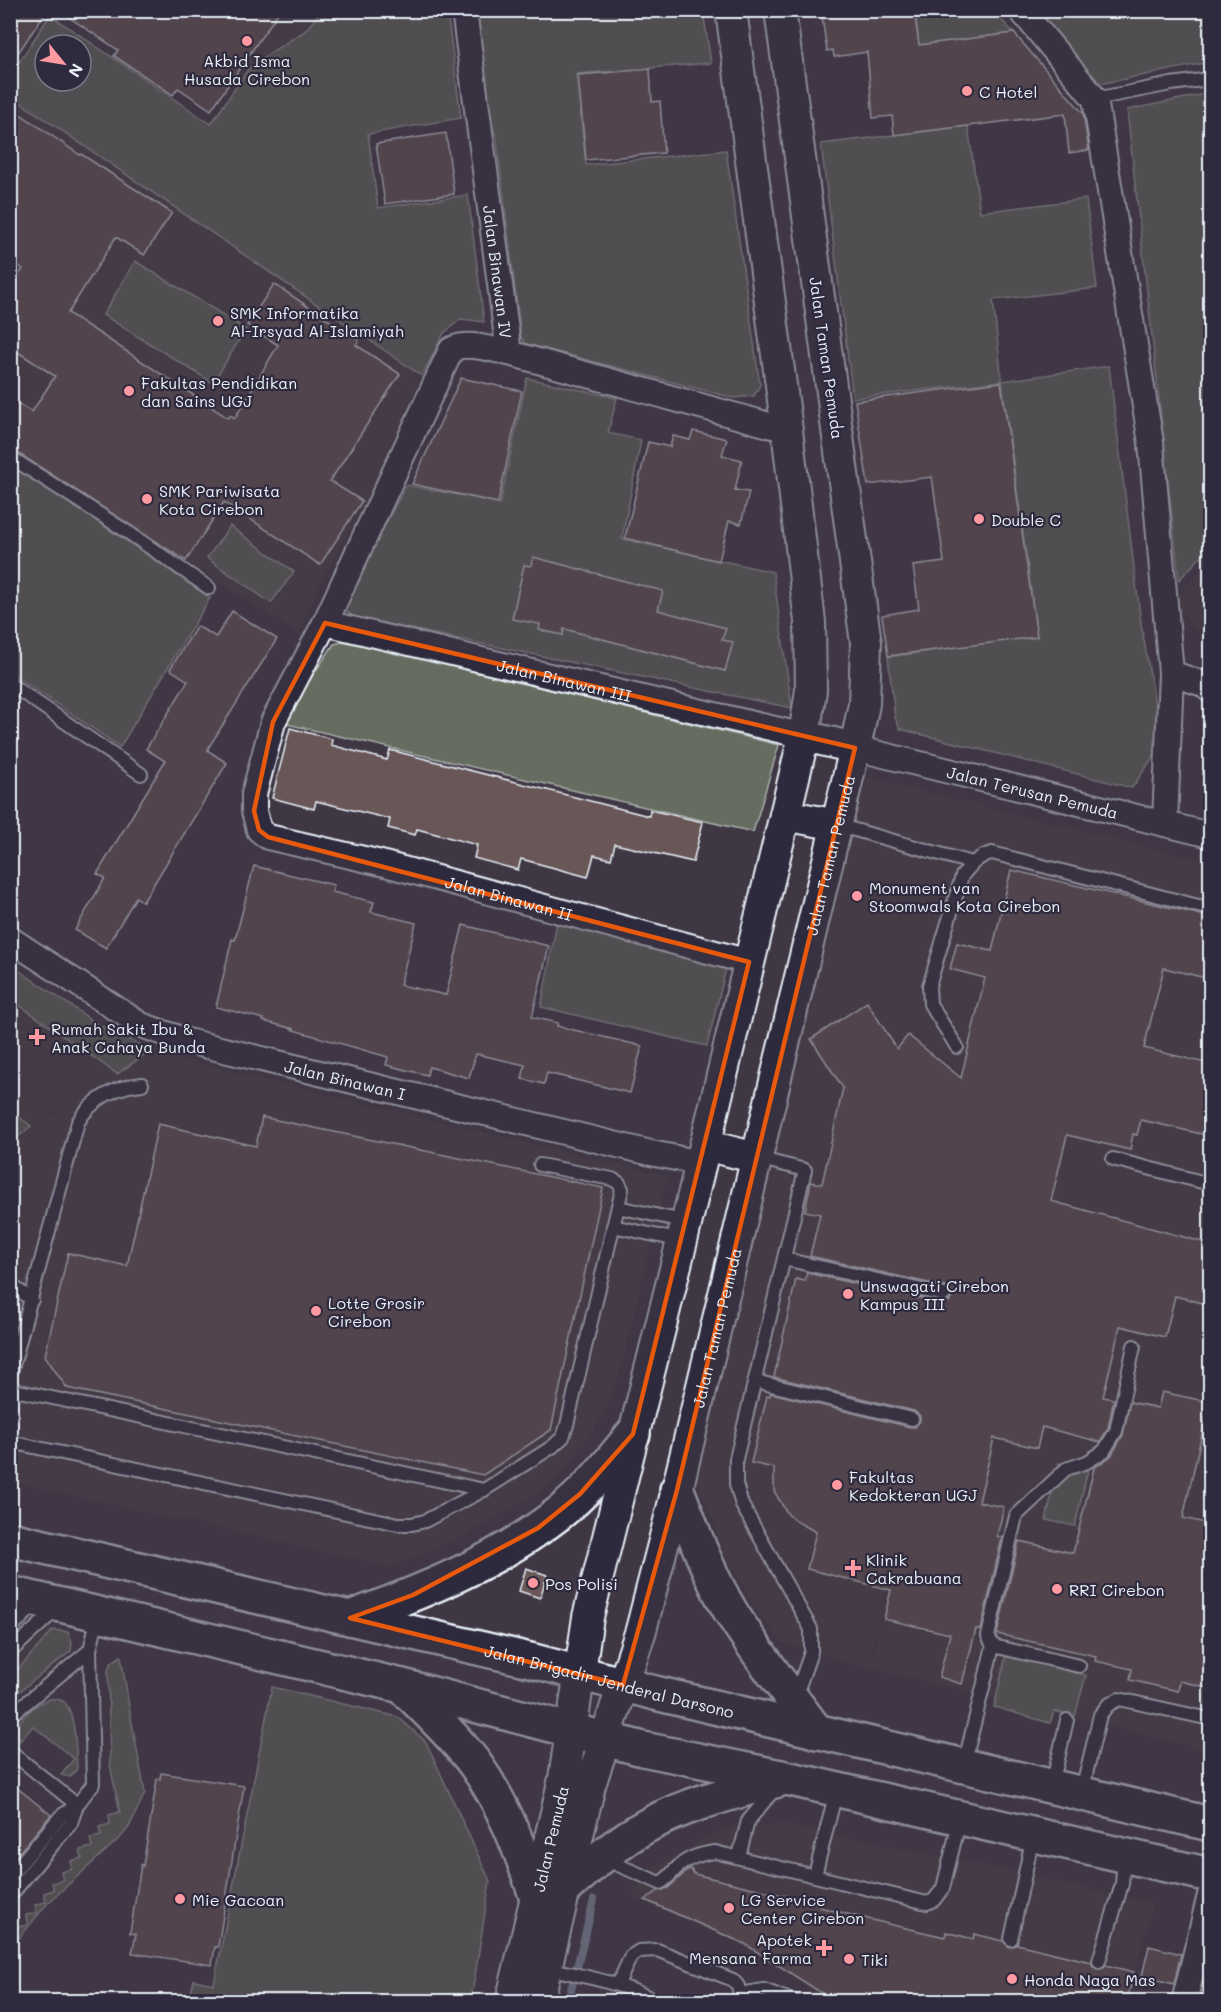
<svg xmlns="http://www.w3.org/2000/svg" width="1221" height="2012" font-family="Mali,sans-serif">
  <rect width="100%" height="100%" fill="#403745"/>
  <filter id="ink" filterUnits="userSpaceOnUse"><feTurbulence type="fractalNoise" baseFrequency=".0167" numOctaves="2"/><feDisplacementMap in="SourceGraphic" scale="12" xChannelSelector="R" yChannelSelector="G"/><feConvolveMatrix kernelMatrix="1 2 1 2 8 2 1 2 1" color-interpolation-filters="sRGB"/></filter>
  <g filter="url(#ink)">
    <!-- built -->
    <g fill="#4c404a">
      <path d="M159,11h162l-15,20 -35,21 -23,17z"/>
      <path d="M10,96l412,280 -55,125 -44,77 -25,55 -287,-183z"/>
      <path d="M1210,560v82l-41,-39z"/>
      <path d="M866,777l344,85v889l-341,-83 132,-560 -121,-104 119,105 -131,559 -86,-25 -31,-41 -27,-51 -28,-72 117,-495 58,12 -58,-13z"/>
      <path d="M11,999l105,75 35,-22 517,124 -51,208 -10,23 -13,23 -31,42 -20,17 -67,41 -85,37 -380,-85v-331l5,-9 16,-15 68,-43 -69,41 -20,-14z"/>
      <path d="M11,1620l41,9 -41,47z"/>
      <path d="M783,1824l205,42 165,37 -25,98 -298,1 -92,-59 -107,-47 20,-27 71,-40 17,-3z"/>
    </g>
    <!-- green -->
    <g fill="#666c5f" stroke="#a7aeac" stroke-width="1.5" fill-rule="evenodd">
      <path d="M321,11h126l14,107 -93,16 10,74 90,-13 16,127 -23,-3 -17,14 -22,43 -411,-280v-22l39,-59 161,109 37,-55 23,-17 34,-21zM45,45h36v36h-36z"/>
      <path d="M476,11h227l8,52 -135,11 10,91 140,-15 34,235 -6,11 -20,2 -208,-54 -5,-7 -25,-202 -6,-12z"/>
      <path d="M915,11h78l21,22 -95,12z"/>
      <path d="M1036,11h174v51l-110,22z"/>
      <path d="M1210,93v454l-31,33 -52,-470z"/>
      <path d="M968,126l12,86 106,-13 11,89 -104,12 9,81 107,-15 32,257 21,121 -30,44 -232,-59 -5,-11 -7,-61 149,-21 -35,-255 -149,17 -32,-254z"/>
      <path d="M135,261l111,68 -33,54 -110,-68z"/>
      <path d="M527,378l90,20 -9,35 33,7 -19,99 151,33 19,136 -415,-86c-13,-3 -30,-3 -34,-18l63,-119 94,18z"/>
      <path d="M18,467l192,131 -90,149 -109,-74 -1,-194z"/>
      <path d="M230,526l64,46 -23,31 -64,-45z"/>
      <path d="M347,641l432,104 -26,87 -466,-108 20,-40 27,-40z"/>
      <path d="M557,922l170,42 -20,82 -166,-39z"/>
      <path d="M11,965l88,60 52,25 -34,24 -106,-75z"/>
      <path d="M11,1111l20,15 -16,14 -4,7z"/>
      <path d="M1059,1463l29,6 -13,57 -29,-6z"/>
      <path d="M53,1630l15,2 4,9 -1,10 -60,47v-21z"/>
      <path d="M121,1656l10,62 14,75 -16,34 -8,10 -74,67 -36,44v-10l6,-1 -1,-10 11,-2 -1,-10 11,-2 -2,-8 11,-3 -2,-9 10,-3 -2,-7 11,-3 -2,-8 11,-3 -1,-8 11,-3 -2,-8 12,-3 -2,-9 11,-2 -2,-9 11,-3 -1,-9 11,-3 -10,-47 -2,-95 3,-7z"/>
      <path d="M1006,1656l80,19 -11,41 -21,-5 -4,12 -56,-16z"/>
      <path d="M272,1687l126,30 28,25 64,139 -19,120h-282l5,-21 20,4z"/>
      <path d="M49,1699c4,0 9,-1 14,2 13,9 13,52 14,68l-7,8 -9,-2 13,-16 -41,-33 -13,15c-11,-17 14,-36 29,-42z"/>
    </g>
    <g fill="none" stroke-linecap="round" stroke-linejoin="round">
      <!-- stream -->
      <path stroke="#8f9eaf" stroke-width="8" d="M568,2002l26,-102"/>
    </g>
    <!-- building -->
    <g fill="#695657" stroke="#e8f1f8" stroke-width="1.5">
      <path d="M10,10h37l-37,55z"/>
      <path d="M58,10h222l-69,100 -33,-22 -5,7 -59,-39 4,-6z"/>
      <path d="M821,10h93l5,35 95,-12 69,80 6,37 -20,3 -4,-39 -171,21 -2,-19 -19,2 -6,-66 -33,5 -1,-7 -6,1z"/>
      <path d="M650,69l2,33 8,-1 4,52 -78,7 -8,-85z"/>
      <path d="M10,107l70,48 1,-1 91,59 -28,42 -28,-18 -48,76 160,105 2,-3 5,3 43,-73 -31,-20 27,-41 85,56 -3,5 44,29 -70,107 32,20 -42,64 -96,-63 -38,59 -176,-113v-49l22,13 23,-36 -45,-29v-59l13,-19 -13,-9z"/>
      <path d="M446,133l8,61 -69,10 -9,-60z"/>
      <path d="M461,378l61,13 -24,112 -86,-19z"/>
      <path d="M1001,382l36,255 -149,19 -6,-41 37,-6 -6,-43 31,-4 -12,-85 -64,8 -13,-84z"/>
      <path d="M693,431l34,8 -5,16 20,5 -7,30 14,2 -8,32 -12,-3 -10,40 -94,-23 23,-96 22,5 3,-11 17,4z"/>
      <path d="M533,557l130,34 -5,19 68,18 -4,12 11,2 -8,29 -161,-42 -1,6 -24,-5 1,-6 -28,-5 12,-54 7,1z"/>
      <path d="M232,611l45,28 -70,111 20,13 -84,139 -7,-5 -30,51 -31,-18 30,-52 -8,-4 68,-113 -19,-12 42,-68 -18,-12 27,-43 19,11z"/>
      <path d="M290,728l42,11 -1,6 56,15 3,-10 259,66 1,-6 53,12 -10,40 -78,-18 -4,15 -17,-4 -6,22 -67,-18 -3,11 -44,-12 3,-13 -60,-16 -2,6 -27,-7 2,-9 -74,-18 -2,8 -42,-11z"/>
      <path d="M254,866l80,19 -2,7 42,10 -3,10 45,11 -16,62 46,10 17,-70 86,21 -17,71 26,6 -1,3 85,20 -12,47 -83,-20 -3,11 -22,-5 3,-14 -49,-11 -7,24 -40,-11 -2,8 -41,-10 2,-8 -95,-27 1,-1 -31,-8 1,-2 -48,-12 16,-68 3,1z"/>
      <path d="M1011,870l199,47v62l-46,-11 -20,80 66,16v72l-69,-16 -4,15 -4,-1 -3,16 -63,-15 -16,66 159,43v61l-35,-9 -10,41 -45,-11 -17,71 11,2 -6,29 -8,14 -58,-15 -5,21 -43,-10 -15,64 25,5 -7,29 5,2 -21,92 -5,-1 -14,55 -23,-7 11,-43 -66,-15 7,-29 -84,-21 9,-37 -22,-12 -7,-7 -13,-22v-23l-23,-5 16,-67h3l1,-3 139,34h5l5,-6v-5l-6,-5 -140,-34 22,-98 9,2 2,-8 135,30 8,-2 2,-5 -2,-7 -4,-2 -136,-31 10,-42 -15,-3 6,-29 11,2 21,-96 -32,-49 56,-37 30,47 11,-14 53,43 24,-100 -35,-9 7,-26 35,8z"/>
      <path d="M262,1117l341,71 -52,242 -68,45 -416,-87 -22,-32 23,-103 59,13 31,-142 98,22z"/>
      <path d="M1162,1392l47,10 -26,116 27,6v164l-30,-7 -2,10 -48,-11 2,-11 -37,-8 1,-5 -99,-22 22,-93 54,12 21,-85 17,-12 12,-21 7,-33 28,6z"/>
      <path d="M526,1568l21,7 -7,23 -21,-7z"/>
      <path d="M161,1773l83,13 -26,161h-3l-3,18 -80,-12 4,-19 -6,-1 11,-68 2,1 14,-87h3z"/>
      <path d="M10,1782l41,33 -41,48z"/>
      <path d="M690,1868l4,6 126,30 -1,3 78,19 48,11 1,-5 27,7 1,-5 29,7 6,6 8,-3 74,18 2,4 4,3h4l5,-4 28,7 -7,29h-293l-89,-57 -100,-44 13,-9 10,-3z"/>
      <path d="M1149,1946l32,8 -7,30 -32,-8z"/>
    </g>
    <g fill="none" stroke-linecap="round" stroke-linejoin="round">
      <defs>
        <g id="service">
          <path d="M1095,99l76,-15 39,-5"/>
          <path d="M10,457l119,76 80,55"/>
          <path d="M10,684l131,90"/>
          <path d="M837,825l135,38"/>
          <path d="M957,1047l-27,-43 -1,-18 33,-110c9,-11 16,-20 30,-23l218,56"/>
          <path d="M757,1158l48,12 -69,289v25l6,21 69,124v23l-16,46"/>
          <path d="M1113,1159l97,25"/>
          <path d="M618,1207l69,15"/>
          <path d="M613,1226l69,15"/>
          <path d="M784,1259l160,36"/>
          <path d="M10,1284l22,16"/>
          <path d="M10,1377l68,-255c14,-23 38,-36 64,-38"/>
          <path d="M755,1381l157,38"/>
          <path d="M10,1389l474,101"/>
          <path d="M10,1442l388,82h14l13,-3 59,-31 68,-43 11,-10 4,-12 55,-236 -3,-6 -7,-4 -72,-14"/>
          <path d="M10,1629l28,-27"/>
          <path d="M993,1646l86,20"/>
          <path d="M90,1650l8,-34"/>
          <path d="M10,1652l48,-44"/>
          <path d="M10,1716l80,-66 3,134 -16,21 -6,18 -61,73"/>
          <path d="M10,1751l67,54 -16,11 -51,60"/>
          <path d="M964,1765l29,-119 -5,-10 28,-120 50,-47 21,-7 17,-11 12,-20 18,-85"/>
          <path d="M1052,1785l15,-65"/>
          <path d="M1082,1791l18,-76 8,-10 11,-6 91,20"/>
          <path d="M739,1856l9,-35 26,-31"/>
          <path d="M604,1859l56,24c8,-4 12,-11 18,-16 11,-10 23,-13 37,-15l212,51 7,-3 9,-12 17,-69"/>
          <path d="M815,1875l21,-83"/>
          <path d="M1011,1939l22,-103"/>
          <path d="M1099,1961l23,-77 2,-28"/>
          <path d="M545,1968c39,8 78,15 113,34"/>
          <path d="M618,1984l13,-28 8,-5 18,-1 76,30 5,6 4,16"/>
          <path d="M741,1994l23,-4 32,12"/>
        </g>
        <g id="minor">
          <path id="s1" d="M464,10l45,343 278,77"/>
          <path d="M1021,10l74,89 56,344 20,230 -6,151"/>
          <path id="s2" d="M509,353c-16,-3 -44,-13 -58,-3l-126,273 -52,99 -19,72v17l5,19 9,7 113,26 368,99"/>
          <path id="s3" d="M325,623l479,113"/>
          <path d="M1171,673l32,11 7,6"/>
          <path id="s4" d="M855,748l355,87"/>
          <path id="s5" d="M10,939l131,86 46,16 464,112 50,10"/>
          <path d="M1184,2002l26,-107"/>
        </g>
        <g id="tertiary">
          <path d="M804,736l51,12"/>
          <path d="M785,815l52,10"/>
          <path d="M705,1145l52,13"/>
          <path id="s6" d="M511,2002l53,-223 24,-162 94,-376 122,-505 7,-46 -1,-68 -23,-192 -56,-420"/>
          <path id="s7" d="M538,2002l52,-217 51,-155 36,-140 178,-742 9,-44 2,-61 -86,-633"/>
        </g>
        <g id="trunk">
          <path d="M677,1490c16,41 31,84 54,122 25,40 58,82 86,120"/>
          <path id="s8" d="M10,1539l520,121 125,33 555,131"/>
          <path d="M10,1593l392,93 241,63 143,29 424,97"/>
          <path d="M350,1618c72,-26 147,-56 208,-104 29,-22 52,-52 75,-80"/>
          <path d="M402,1686c25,25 52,50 73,78 29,40 45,85 61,131"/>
          <path d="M565,1889c27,-25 53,-48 85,-65 40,-21 85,-32 128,-44"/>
        </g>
      </defs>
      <!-- service casing -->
      <use href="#service" stroke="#e8f1f8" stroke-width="16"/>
      <!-- minor casing -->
      <use href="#minor" stroke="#e8f1f8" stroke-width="28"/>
      <!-- tertiary casing -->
      <use href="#tertiary" stroke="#e8f1f8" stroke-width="34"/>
      <!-- trunk casing -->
      <use href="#trunk" stroke="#e8f1f8" stroke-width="38"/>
      <!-- service -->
      <use href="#service" stroke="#2f2a3d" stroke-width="12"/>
      <!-- minor -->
      <use href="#minor" stroke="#2f2a3d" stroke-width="24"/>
      <!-- tertiary -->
      <use href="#tertiary" stroke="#2f2a3d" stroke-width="30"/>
      <!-- trunk -->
      <use href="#trunk" stroke="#2f2a3d" stroke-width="33"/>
    </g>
  </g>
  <!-- marked area -->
  <path d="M0 0H1221V2012H0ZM325,623l530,125 -178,742 -54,195 -273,-67 63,-23 125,-67 42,-34 53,-60 116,-472 -481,-125 -9,-7 -5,-19 19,-89z" fill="#403745" fill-opacity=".55" fill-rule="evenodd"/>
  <path fill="none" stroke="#e8590c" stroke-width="4.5" stroke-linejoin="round" d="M325,623l530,125 -178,742 -54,195 -273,-67 63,-23 125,-67 42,-34 53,-60 116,-472 -481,-125 -9,-7 -5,-19 19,-89z"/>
  <!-- markers -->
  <g fill="#ff9aa2" stroke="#2f2a3d" stroke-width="2">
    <circle cx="247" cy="41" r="6"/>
    <circle cx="967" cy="91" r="6"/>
    <circle cx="218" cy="321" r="6"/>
    <circle cx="129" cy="391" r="6"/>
    <circle cx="147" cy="499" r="6"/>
    <circle cx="979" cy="519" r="6"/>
    <circle cx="857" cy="896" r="6"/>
    <path d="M34 1028h6v6h6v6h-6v6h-6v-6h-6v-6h6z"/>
    <circle cx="848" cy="1294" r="6"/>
    <circle cx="316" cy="1311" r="6"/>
    <circle cx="837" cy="1485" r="6"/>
    <path d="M850 1559h6v6h6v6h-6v6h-6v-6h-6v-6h6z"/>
    <circle cx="533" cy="1583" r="6"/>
    <circle cx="1057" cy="1589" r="6"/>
    <circle cx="180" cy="1899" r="6"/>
    <circle cx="729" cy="1908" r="6"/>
    <path d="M821 1939h6v6h6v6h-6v6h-6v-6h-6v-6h6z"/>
    <circle cx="849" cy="1959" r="6"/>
    <circle cx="1012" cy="1979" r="6"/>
  </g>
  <g text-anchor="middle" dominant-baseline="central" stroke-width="4.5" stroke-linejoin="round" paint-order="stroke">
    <!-- poi labels -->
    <g font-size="16" fill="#e8f1f8" stroke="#2f2a3d" text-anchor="start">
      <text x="247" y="60" text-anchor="middle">Akbid Isma<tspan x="247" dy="18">Husada Cirebon</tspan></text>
      <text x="979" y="91">C Hotel</text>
      <text x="230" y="312">SMK Informatika<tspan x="230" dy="18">Al-Irsyad Al-Islamiyah</tspan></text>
      <text x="141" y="382">Fakultas Pendidikan<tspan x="141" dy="18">dan Sains UGJ</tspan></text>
      <text x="159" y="490">SMK Pariwisata<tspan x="159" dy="18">Kota Cirebon</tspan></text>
      <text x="991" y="519">Double C</text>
      <text x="869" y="887">Monument van<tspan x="869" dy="18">Stoomwals Kota Cirebon</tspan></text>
      <text x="51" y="1028">Rumah Sakit Ibu &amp;<tspan x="51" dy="18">Anak Cahaya Bunda</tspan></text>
      <text x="860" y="1285">Unswagati Cirebon<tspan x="860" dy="18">Kampus III</tspan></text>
      <text x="328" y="1302">Lotte Grosir<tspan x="328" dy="18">Cirebon</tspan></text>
      <text x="849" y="1476">Fakultas<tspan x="849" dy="18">Kedokteran UGJ</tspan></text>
      <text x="866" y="1559">Klinik<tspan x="866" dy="18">Cakrabuana</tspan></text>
      <text x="545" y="1583">Pos Polisi</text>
      <text x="1069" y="1589">RRI Cirebon</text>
      <text x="192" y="1899">Mie Gacoan</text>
      <text x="741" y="1899">LG Service<tspan x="741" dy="18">Center Cirebon</tspan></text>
      <text x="812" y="1939" text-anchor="end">Apotek<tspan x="812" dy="18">Mensana Farma</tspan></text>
      <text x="861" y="1959">Tiki</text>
      <text x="1024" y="1979">Honda Naga Mas</text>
    </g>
    <!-- street labels -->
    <g font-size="16" fill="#e8f1f8" stroke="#2f2a3d">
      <text stroke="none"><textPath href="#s1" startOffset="264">Jalan Binawan IV</textPath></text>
      <text transform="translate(827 358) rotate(82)">Jalan Taman Pemuda</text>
      <text stroke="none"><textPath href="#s3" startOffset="246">Jalan Binawan III</textPath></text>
      <text stroke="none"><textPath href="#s4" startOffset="183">Jalan Terusan Pemuda</textPath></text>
      <text stroke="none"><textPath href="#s7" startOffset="1184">Jalan Taman Pemuda</textPath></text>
      <text stroke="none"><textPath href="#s2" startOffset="843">Jalan Binawan II</textPath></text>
      <text stroke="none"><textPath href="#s5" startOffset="368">Jalan Binawan I</textPath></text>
      <text stroke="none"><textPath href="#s7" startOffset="698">Jalan Taman Pemuda</textPath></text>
      <text stroke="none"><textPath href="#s8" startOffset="616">Jalan Brigadir Jenderal Darsono</textPath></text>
      <text stroke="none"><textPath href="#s6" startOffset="168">Jalan Pemuda</textPath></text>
    </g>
  </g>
  <!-- margin -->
  <rect width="1221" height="2012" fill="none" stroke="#2f2a3d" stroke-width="36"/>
  <rect x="18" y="18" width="1185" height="1976" fill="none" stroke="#e8f1f8" stroke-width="2" filter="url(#ink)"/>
  <!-- north arrow -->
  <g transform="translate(63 63) rotate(120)"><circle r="28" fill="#2f2a3d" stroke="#797a88" stroke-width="1.5"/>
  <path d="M0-4.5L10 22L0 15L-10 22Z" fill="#ff9aa2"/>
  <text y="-9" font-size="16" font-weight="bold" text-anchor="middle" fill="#e8f1f8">N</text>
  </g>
</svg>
